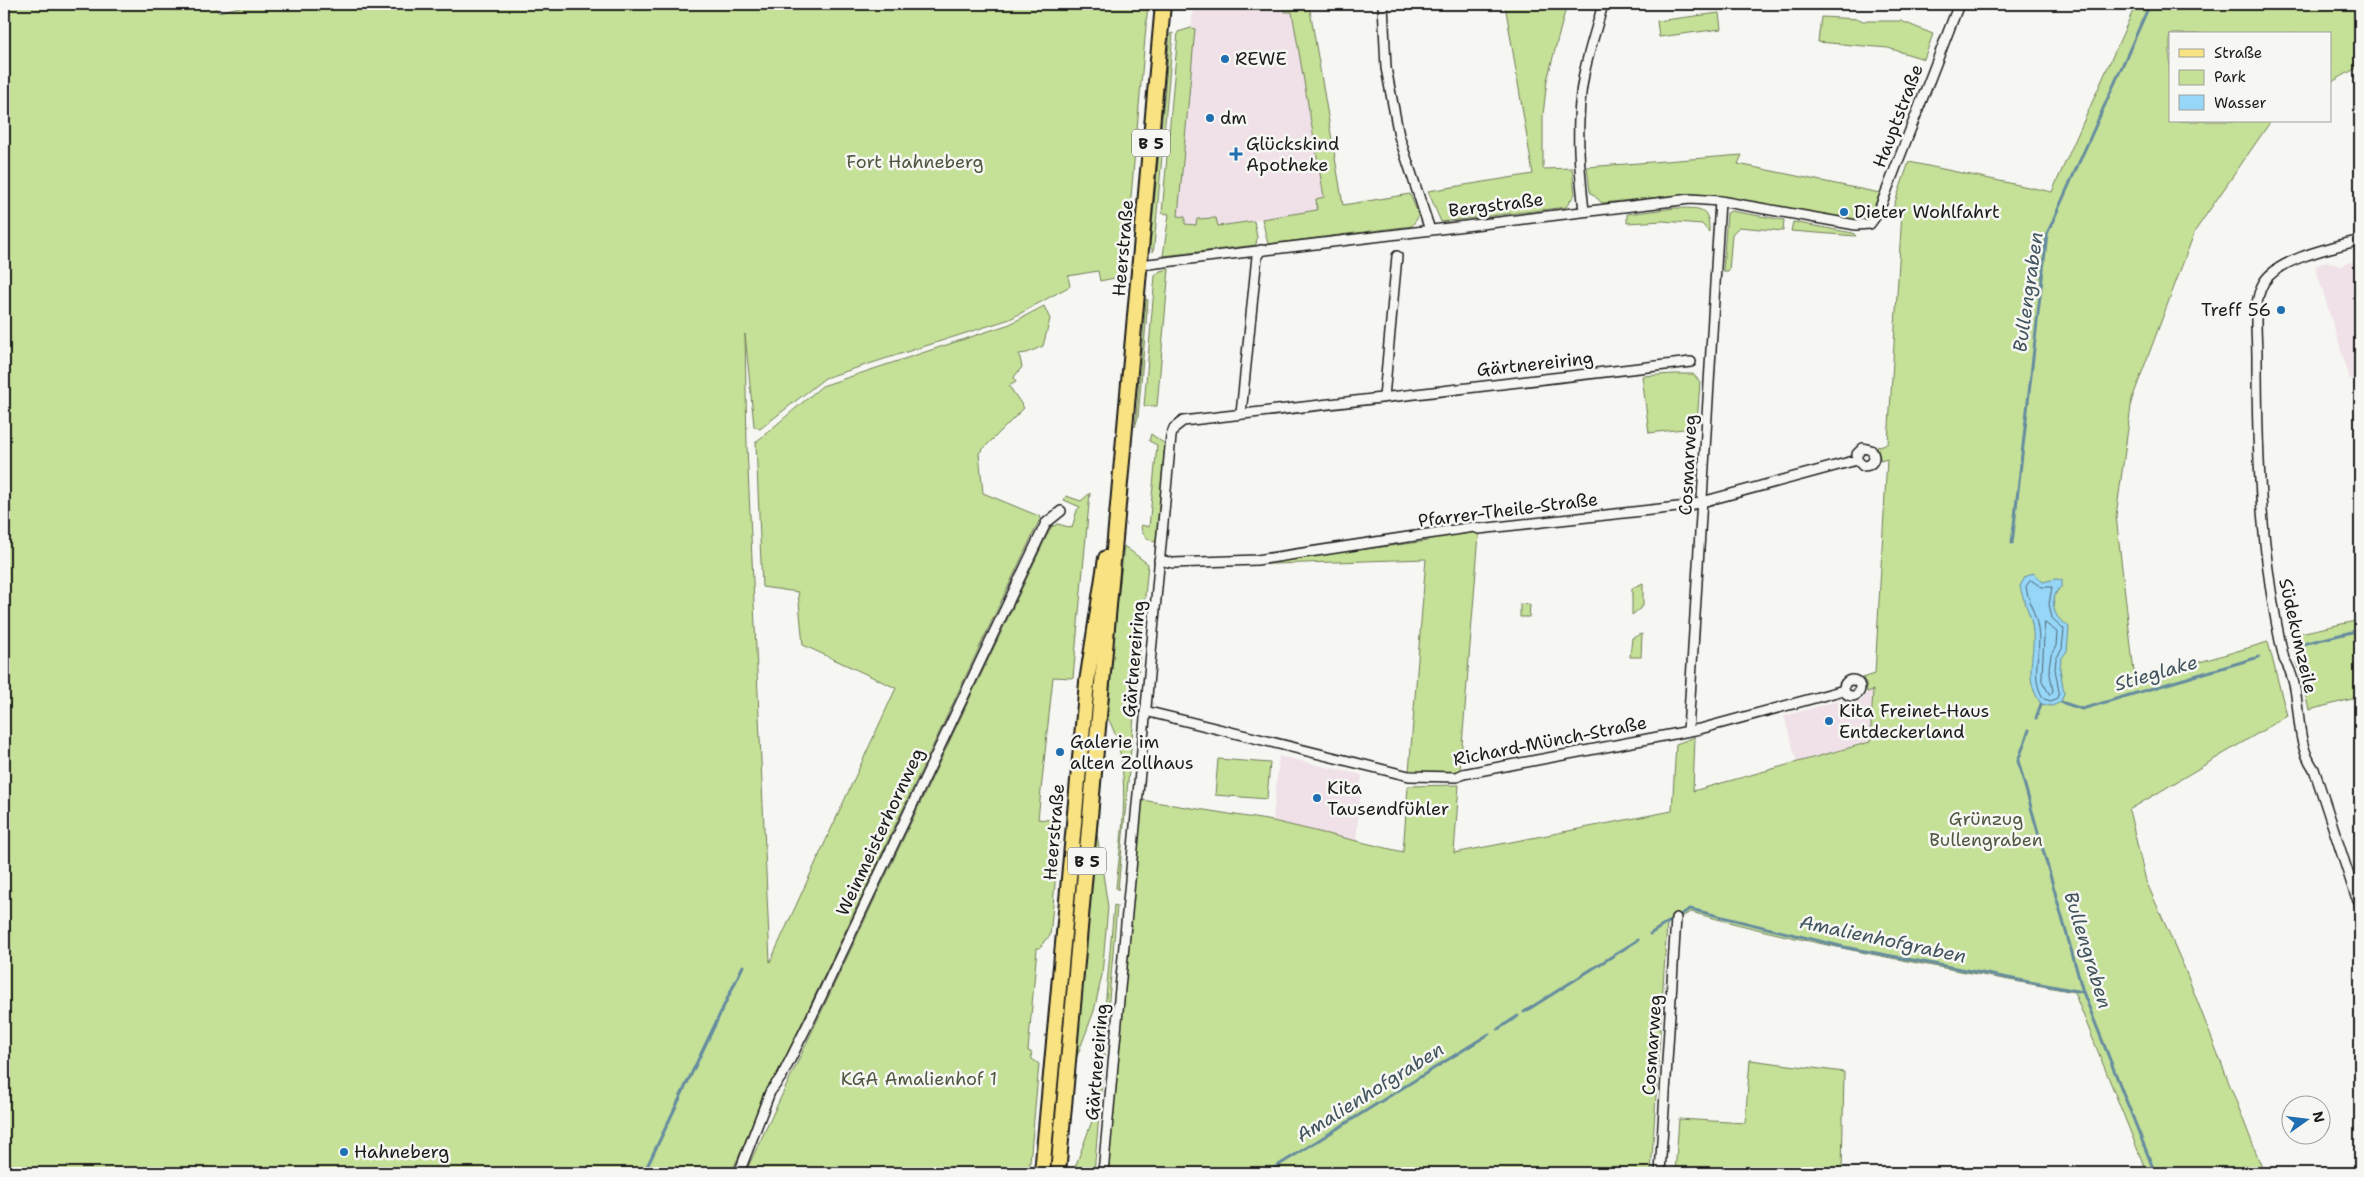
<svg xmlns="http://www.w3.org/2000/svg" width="2364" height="1177" font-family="'Shantell Sans',sans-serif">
  <rect width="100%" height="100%" fill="#f6f6f2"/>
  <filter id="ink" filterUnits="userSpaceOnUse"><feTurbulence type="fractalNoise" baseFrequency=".02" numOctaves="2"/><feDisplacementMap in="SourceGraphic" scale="10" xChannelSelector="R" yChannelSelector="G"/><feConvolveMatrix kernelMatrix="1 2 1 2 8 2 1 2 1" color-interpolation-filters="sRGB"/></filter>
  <g filter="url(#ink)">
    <!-- built -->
    <g fill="#efe1e7">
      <path d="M1230,4h79l34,202 -170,27 20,-223z"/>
      <path d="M2360,259v117l-10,3 -35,-113 12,-5 13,5z"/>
      <path d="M1874,690l-4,52 -73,20 -13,-46 57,-16 15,3 6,-3 5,-8z"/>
      <path d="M1279,756l83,19 -6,66 -83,-20z"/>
    </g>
    <!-- green -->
    <g fill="#c5e097" stroke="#707e5a">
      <path d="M4,4h209l5,8 35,-8h895l-24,272 -24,5 -2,-10 -30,5 2,10 -60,33 -185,59 -65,51 -6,-3 -9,-92 2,113 23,515 126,-274 -93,-43 -5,-53 -36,-5 -6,-145 66,-56 188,-62 34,-18 6,13 -7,27 -16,7 -8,1 3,13 -8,10 2,5 -7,4 15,22 -45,45 4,40 58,24 -310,656h-727z"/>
      <path d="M1282,4h27l34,201 67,-11 9,22 -7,10 -144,18 -6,-25 55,-9 -1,-11 8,-2 -32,-185h-7z"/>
      <path d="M1505,4h62l-20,76 -4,35v54l29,-1 3,26 -9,13 -125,15 -13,-31 105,-17z"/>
      <path d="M2136,4h224v62l-30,17v-49h-160v87h101l-76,110 -63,168 -16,117 19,165 133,-39 19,74 -158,94 17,71 38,86 80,206h-117l-73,-181c-128,-24 -257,-45 -383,-80l-24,12 -16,249h-543l34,-373 131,21 130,31 5,-66 51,-1 -5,68 218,-42 4,-67 19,-7 -2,54 177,-49 3,-52 -6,2 -1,-9 -3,-5 12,-4 12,-215 -6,2 -4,-14 11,-4 14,-231 -10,-1 17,-49 143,30z"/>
      <path d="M1719,13l2,16 -62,8 -2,-16z"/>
      <path d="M1821,17l38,2 4,2h38l32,13 -9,25 -36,-11 -70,-6z"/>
      <path d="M1191,28l4,1 -17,187 7,1v7l11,1 1,-6 19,-1 2,8 36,-5 3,16 -1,8 -93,11 6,-42 -7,-1 16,-181z"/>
      <path d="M1173,33l-19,213 -1,6 -3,-6 20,-212z"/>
      <path d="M1742,155l-4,9 142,29 -9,21 -14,7 -147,-26 -20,-1 -88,9 -12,-11 -3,-25z"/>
      <path d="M1675,208c22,1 35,-4 34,24l-7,-8 -39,-3 -36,2v-9z"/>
      <path d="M1731,211l53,9 -1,11 -44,-4 -7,7 -3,37h-6l4,-58z"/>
      <path d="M1793,222l60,11 3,3 -65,-5z"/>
      <path d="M1169,269l-12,137h-13l11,-130 5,-5z"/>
      <path d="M1146,299l2,1 -10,117 -3,10z"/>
      <path d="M1674,374h19l7,8 -3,42 -5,4 -43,5 -7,-57z"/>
      <path d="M1151,434l14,10 -9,97 -2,1c-7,-4 -13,-7 -13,-17l8,2 8,-82 -8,-4z"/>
      <path d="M1090,493l-17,185 -20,-1 -15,142 23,2 -11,115 -5,4 -5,8h-3l-9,103 3,1 1,7 7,5 -10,109h-284l306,-646 7,-3 14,4 5,-18 3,-3 -16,-7 2,-4 15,5z"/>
      <path d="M1476,532l3,2 -19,236 -3,3 -48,-1 17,-213 -183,6 185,-24 3,-4z"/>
      <path d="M1124,546l24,18 -30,326 -2,-2c5,-53 19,-127 -11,-175z"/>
      <path d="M1643,583v23l-11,9v-27z"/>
      <path d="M1520,604l10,1 -1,12h-9z"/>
      <path d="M2360,620v77l-51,13 -18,-75z"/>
      <path d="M1642,634l-1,23h-11l2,-19z"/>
      <path d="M1105,733l-8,101 11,73 -6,68 -8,36 -18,48 -11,106z"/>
      <path d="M1218,759l52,4 -3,36 -52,-4z"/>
      <path d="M1114,905l3,1 -23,267h-21l19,-52 5,-21z"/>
      <path d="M1750,1060l94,12 -2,101h-167l4,-54 66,4z"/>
    </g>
    <!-- water -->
    <path fill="#96d6f7" stroke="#658c9f" d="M2033,573l10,9 13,-3 6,1v6c-9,7 -11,20 -5,30 2,4 8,7 12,11l-2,24 -6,8 -1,10 4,24 -3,9 -9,4 -11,-2c-18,-27 -6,-43 -8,-72 -1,-17 -10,-30 -13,-46l5,-9z"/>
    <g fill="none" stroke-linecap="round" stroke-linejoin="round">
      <!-- shore -->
      <g stroke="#4d6674" stroke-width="1">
        <path d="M2031,580l10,7h11l-3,17 3,14 12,11 -2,20 -6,10 -1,10 4,23 -2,6 -6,3 -7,-2c-15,-22 -2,-45 -6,-70 -2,-15 -10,-28 -12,-42z"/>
        <path d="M2045,623l12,9 -1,14 -5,9 -2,13 4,23 -3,4 -8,-14z"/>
      </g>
      <!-- stream -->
      <g stroke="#658c9f" stroke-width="3">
        <path d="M2012,543l35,-309 103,-230"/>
        <path d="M2303,644l57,-14"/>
        <path d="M2061,702l21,7 177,-52"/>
        <path d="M2036,718l5,-14"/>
        <path d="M2029,730l-11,31 65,231 72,181"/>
        <path d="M1680,915l10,-6 154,38 239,45"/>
        <path d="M1650,934l20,-13"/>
        <path d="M1524,1012l114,-72"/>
        <path d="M1498,1029l20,-13"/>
        <path d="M644,1173l99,-207"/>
        <path d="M1266,1173l223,-139"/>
      </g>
      <defs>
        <g id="minor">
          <path d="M1383,4l3,64 13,68 31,94"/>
          <path d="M1584,211c-5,-46 -9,-91 0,-137 5,-24 13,-47 19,-70"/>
          <path d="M2360,240c-26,7 -81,18 -96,42 -12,20 -7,52 -7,75 0,101 4,204 27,302 21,33 7,77 30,110l41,125 5,9"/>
          <path d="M1140,265l550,-66 30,2 136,24 14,-1 8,-11 81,-209"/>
          <path d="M1384,397l13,-141"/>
          <path d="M1241,414l16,-158 4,-6"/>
          <path d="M1159,560l14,3 84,-3 217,-33 5,2 208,-23 170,-46v-6l6,-6 8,2c6,8 2,16 -8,16l-6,-6"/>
          <circle cx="1852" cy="688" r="8"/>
          <path d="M1145,711l264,65 48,1 6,-3 237,-45 144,-39"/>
          <path d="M1688,731l32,-530"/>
          <path d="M739,1173l31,-81 12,-16 30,-60 234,-493 15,-12"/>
          <path d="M1103,1173l68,-737 3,-8 9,-7 508,-59"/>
          <path d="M1660,1173l16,-255"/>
        </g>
        <g id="primary">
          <path d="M1042,1173l45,-491 19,-124"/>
          <path d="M1058,1173l105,-1169"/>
        </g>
      </defs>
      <!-- minor casing -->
      <use href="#minor" stroke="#1c1c1c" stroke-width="12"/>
      <!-- primary casing -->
      <use href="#primary" stroke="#1c1c1c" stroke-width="18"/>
      <!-- minor -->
      <use href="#minor" stroke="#f6f6f2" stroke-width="9"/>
      <!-- primary -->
      <use href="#primary" stroke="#f8e281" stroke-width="14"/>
    </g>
  </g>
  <!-- markers -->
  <g fill="#1f6fb2" stroke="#f6f6f2" stroke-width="2">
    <circle cx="1225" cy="59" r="5"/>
    <circle cx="1210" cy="118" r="5"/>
    <path d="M1233.5 146.5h5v5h5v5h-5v5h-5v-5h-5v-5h5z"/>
    <circle cx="1844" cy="212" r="5"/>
    <circle cx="2281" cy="310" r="5"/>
    <circle cx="1829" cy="721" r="5"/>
    <circle cx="1060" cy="752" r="5"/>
    <circle cx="1317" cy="798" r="5"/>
    <circle cx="344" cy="1152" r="5"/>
  </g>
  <g text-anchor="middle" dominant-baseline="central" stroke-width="5" stroke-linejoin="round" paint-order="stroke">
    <!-- shield labels -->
    <g fill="#f6f6f2" stroke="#5d5d5c" stroke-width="1">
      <rect x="1132" y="129.5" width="38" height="27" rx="4"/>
      <rect x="1068" y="847.5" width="38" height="27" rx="4"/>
    </g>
    <g font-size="16" font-weight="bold" fill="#1c1c1c">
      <text x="1151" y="143">B 5</text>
      <text x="1087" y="861">B 5</text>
    </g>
    <!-- poi labels -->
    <g font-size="18" fill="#1c1c1c" stroke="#f6f6f2" text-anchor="start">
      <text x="1235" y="59">REWE</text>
      <text x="1220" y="118">dm</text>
      <text x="1246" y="144">Glückskind<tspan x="1246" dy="21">Apotheke</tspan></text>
      <text x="1854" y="212">Dieter Wohlfahrt</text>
      <text x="2271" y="310" text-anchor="end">Treff 56</text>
      <text x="1839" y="711">Kita Freinet-Haus<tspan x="1839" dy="21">Entdeckerland</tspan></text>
      <text x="1070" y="742">Galerie im<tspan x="1070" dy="21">alten Zollhaus</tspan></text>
      <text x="1327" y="788">Kita<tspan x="1327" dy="21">Tausendfühler</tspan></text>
      <text x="354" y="1152">Hahneberg</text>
    </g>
    <!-- street labels -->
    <g font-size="18" fill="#1c1c1c" stroke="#f6f6f2">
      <text transform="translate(1898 116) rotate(-69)">Hauptstraße</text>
      <text transform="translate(1496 205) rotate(-7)">Bergstraße</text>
      <text transform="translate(1123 248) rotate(-85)">Heerstraße</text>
      <text transform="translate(1535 364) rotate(-6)">Gärtnereiring</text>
      <text transform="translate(1688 465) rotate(-87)">Cosmarweg</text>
      <text transform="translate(1508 510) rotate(-7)">Pfarrer-Theile-Straße</text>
      <text transform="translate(2298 636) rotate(77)">Südekumzeile</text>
      <text transform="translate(1134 659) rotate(-85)">Gärtnereiring</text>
      <text transform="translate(1550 741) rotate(-11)">Richard-Münch-Straße</text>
      <text transform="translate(880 832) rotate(-65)">Weinmeisterhornweg</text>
      <text transform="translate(1054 832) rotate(-85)">Heerstraße</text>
      <text transform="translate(1652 1045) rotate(-86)">Cosmarweg</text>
      <text transform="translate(1097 1062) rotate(-85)">Gärtnereiring</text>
    </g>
    <!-- park labels -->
    <g font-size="18" fill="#4f5741" stroke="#f6f6f2">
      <text x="915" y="162">Fort Hahneberg</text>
      <text x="1986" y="819">Grünzug<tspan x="1986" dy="21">Bullengraben</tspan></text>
      <text x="919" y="1079">KGA Amalienhof 1</text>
    </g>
    <!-- water labels -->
    <g font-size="19" font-style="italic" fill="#41545e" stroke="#f6f6f2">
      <text transform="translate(2028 292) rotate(-82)">Bullengraben</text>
      <text transform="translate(2156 673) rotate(-16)">Stieglake</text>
      <text transform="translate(1883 939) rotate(12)">Amalienhofgraben</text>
      <text transform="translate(2088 950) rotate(73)">Bullengraben</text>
      <text transform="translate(1370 1092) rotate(-32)">Amalienhofgraben</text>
    </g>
  </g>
  <!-- margin -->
  <rect width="2364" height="1177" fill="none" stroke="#f6f6f2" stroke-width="20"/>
  <rect x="10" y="10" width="2344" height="1157" fill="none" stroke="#1c1c1c" stroke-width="2" filter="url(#ink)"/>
  <!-- legend -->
  <rect x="2169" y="32" width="162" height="90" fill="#f6f6f2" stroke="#9f9f9c"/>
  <rect x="2179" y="49" width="25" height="8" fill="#f8e281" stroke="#9f9f9c"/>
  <text x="2214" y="58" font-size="15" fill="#1c1c1c">Straße</text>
  <rect x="2179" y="70" width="25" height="15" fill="#c5e097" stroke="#9f9f9c"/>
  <text x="2214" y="82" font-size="15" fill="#1c1c1c">Park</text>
  <rect x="2179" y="95" width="25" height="15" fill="#96d6f7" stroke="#9f9f9c"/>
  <text x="2214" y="108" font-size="15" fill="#1c1c1c">Wasser</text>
  <!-- north arrow -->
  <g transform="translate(2306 1120) rotate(76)"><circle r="24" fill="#f6f6f2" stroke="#9f9f9c"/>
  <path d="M0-4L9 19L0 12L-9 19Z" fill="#1f6fb2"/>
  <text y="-8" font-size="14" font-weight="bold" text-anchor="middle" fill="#1c1c1c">N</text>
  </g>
</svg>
